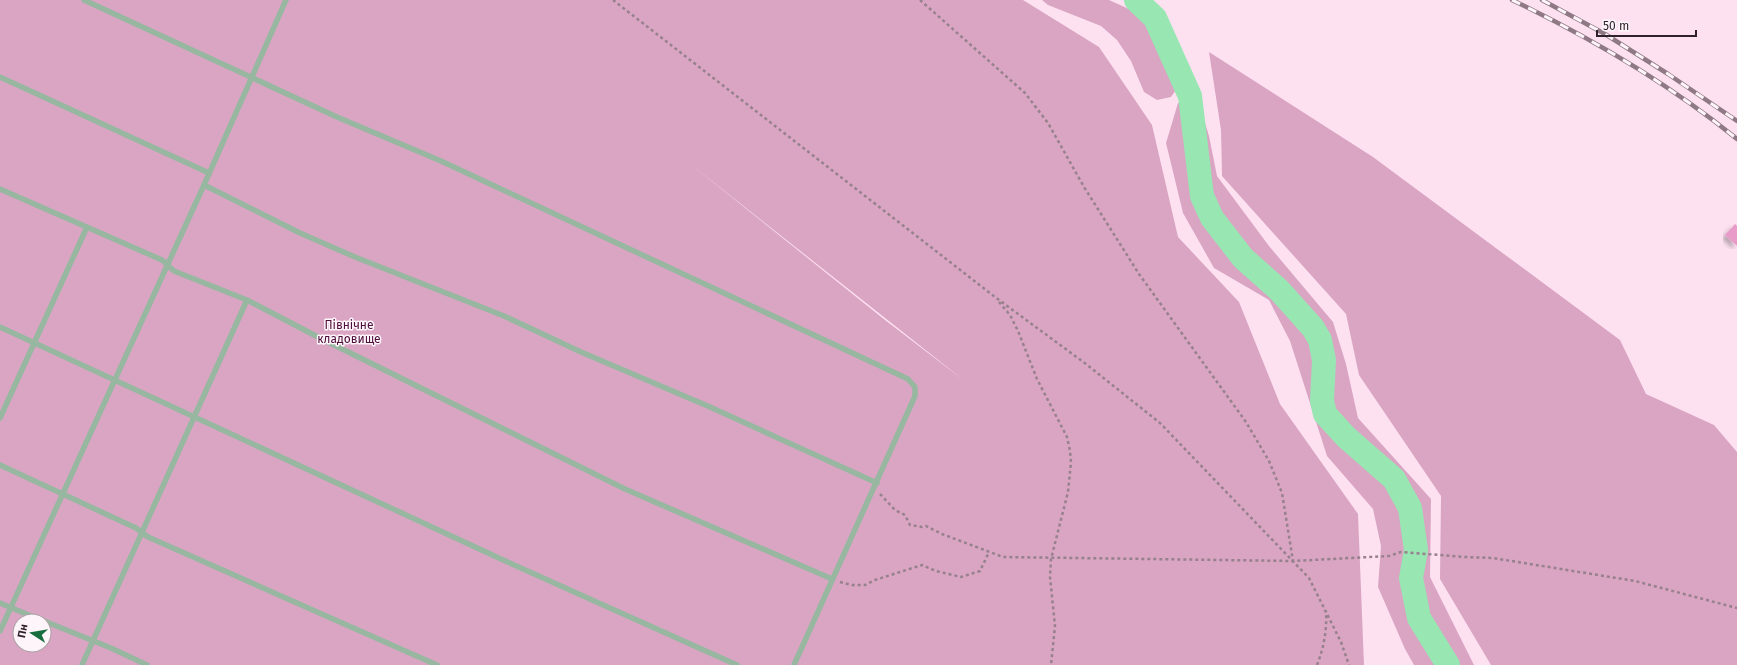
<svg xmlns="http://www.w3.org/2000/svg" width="1737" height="665" font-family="'Fira Sans',sans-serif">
  <defs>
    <filter id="shadow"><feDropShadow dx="-3.5" dy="3.5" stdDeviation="2" flood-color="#0004"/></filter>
  </defs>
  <rect width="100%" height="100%" fill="#fee1f1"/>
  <!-- green -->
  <g fill="#d9a5c3" fill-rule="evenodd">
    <path d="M0,0h1023l76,47 53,78 26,112 61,65 41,102 78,110 6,151h-1364zM684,159l282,223 -81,-62zM20,621h24v24h-24z"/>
    <path d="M1042,0h67l31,14 34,56 6,14 -9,13 -14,3 -13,-8 -13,-31 -14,-21 -16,-14 -53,-21z"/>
    <path d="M1209,52l164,105 247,183 26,54 68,31 23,27v213h-246l-51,-86 1,-83 -82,-121 -13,-61 -124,-138 -1,-46z"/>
    <path d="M1198,100l11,36 8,40 52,70 64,76 13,42 12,54 73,81 -1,78 44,88h-60l-9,-16 -27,-62 3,-41 -8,-37 -46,-53 -37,-115 -21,-41 -55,-32 -31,-55 -17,-70 12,-40z"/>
  </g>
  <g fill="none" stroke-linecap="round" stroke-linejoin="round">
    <!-- river -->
    <path stroke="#98e6b2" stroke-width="24" d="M1136,0l19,18 35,78 12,100 10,22 31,40 36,32 34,38 7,12 4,20 -2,41 3,13 21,23 48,42 16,29 6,42 -5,28 8,40 29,47"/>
  </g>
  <!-- building -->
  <path fill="#e89bc8" filter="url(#shadow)" d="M1735,224l2,2v20l-12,-11z"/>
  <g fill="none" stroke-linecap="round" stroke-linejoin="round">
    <!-- path -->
    <g stroke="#97818d" stroke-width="2.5" stroke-dasharray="3 3" stroke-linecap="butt">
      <path d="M613,0l382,297 91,67 74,59 149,155 32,64 8,23"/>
      <path d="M920,0l105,93 23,30 36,64 55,87 107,148 23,39 13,32 11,68"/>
      <path d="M999,302l11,13 8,16 19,48 30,58 3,14 1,11 -3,30 -17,67 -1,18 5,49 -4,39"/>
      <path d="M880,494l15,16 10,5 5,10 12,2 4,-1 16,8 61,23 290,4 96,-5 12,-4 64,5 28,1 142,23 102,27"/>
      <path d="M840,582l12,3h13l10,-5 47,-15 14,6 25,6 19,-6 9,-19"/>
      <path d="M1317,665c7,-18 10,-35 9,-54"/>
    </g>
    <!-- lane -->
    <g stroke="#97b7a0" stroke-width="5.5">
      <path d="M84,0l253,117 104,44 467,218 7,8v9l-121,269"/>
      <path d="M0,77l209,96"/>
      <path d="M204,185l96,48 55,24 149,59 77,36 129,55 167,76"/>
      <path d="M0,189l162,71 12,11 73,29 69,36 309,153 207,90"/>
      <path d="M0,327l501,232 236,106"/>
      <path d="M0,418l87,-191"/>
      <path d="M0,465l136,63 12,9 289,128"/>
      <path d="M0,603l43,18"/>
      <path d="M44,621l67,27 36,17"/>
      <path d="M0,631l204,-446 82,-185"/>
      <path d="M82,665l165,-365"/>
    </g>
    <defs>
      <g id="rail">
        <path d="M1512,0c79,38 157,84 225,139"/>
        <path d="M1542,0l63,34 63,40 69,47"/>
      </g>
    </defs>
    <!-- rail casing -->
    <use href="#rail" stroke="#8e7985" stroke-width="4.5"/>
    <!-- rail -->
    <use href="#rail" stroke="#fdf5f9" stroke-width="3" stroke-dasharray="9" stroke-linecap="butt"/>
  </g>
  <g text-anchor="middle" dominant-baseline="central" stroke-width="3" stroke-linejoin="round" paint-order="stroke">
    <!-- park labels -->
    <g font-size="12" fill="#4f0d3b" stroke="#fdf5f9">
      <text x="349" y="325">Північне<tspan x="349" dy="14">кладовище</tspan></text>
    </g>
  </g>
  <!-- north arrow -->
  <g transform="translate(32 633) rotate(282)"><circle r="19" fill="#fdf5f9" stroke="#aba0a6"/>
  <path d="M0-3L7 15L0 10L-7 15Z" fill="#186d3f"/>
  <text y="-6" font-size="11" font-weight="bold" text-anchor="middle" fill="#2f2129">Пн</text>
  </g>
  <!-- scale -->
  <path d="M1597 30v6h99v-6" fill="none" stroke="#2f2129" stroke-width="2"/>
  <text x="1603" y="30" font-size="12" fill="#2f2129" stroke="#fdf5f9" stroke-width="3" paint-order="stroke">50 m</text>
</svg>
